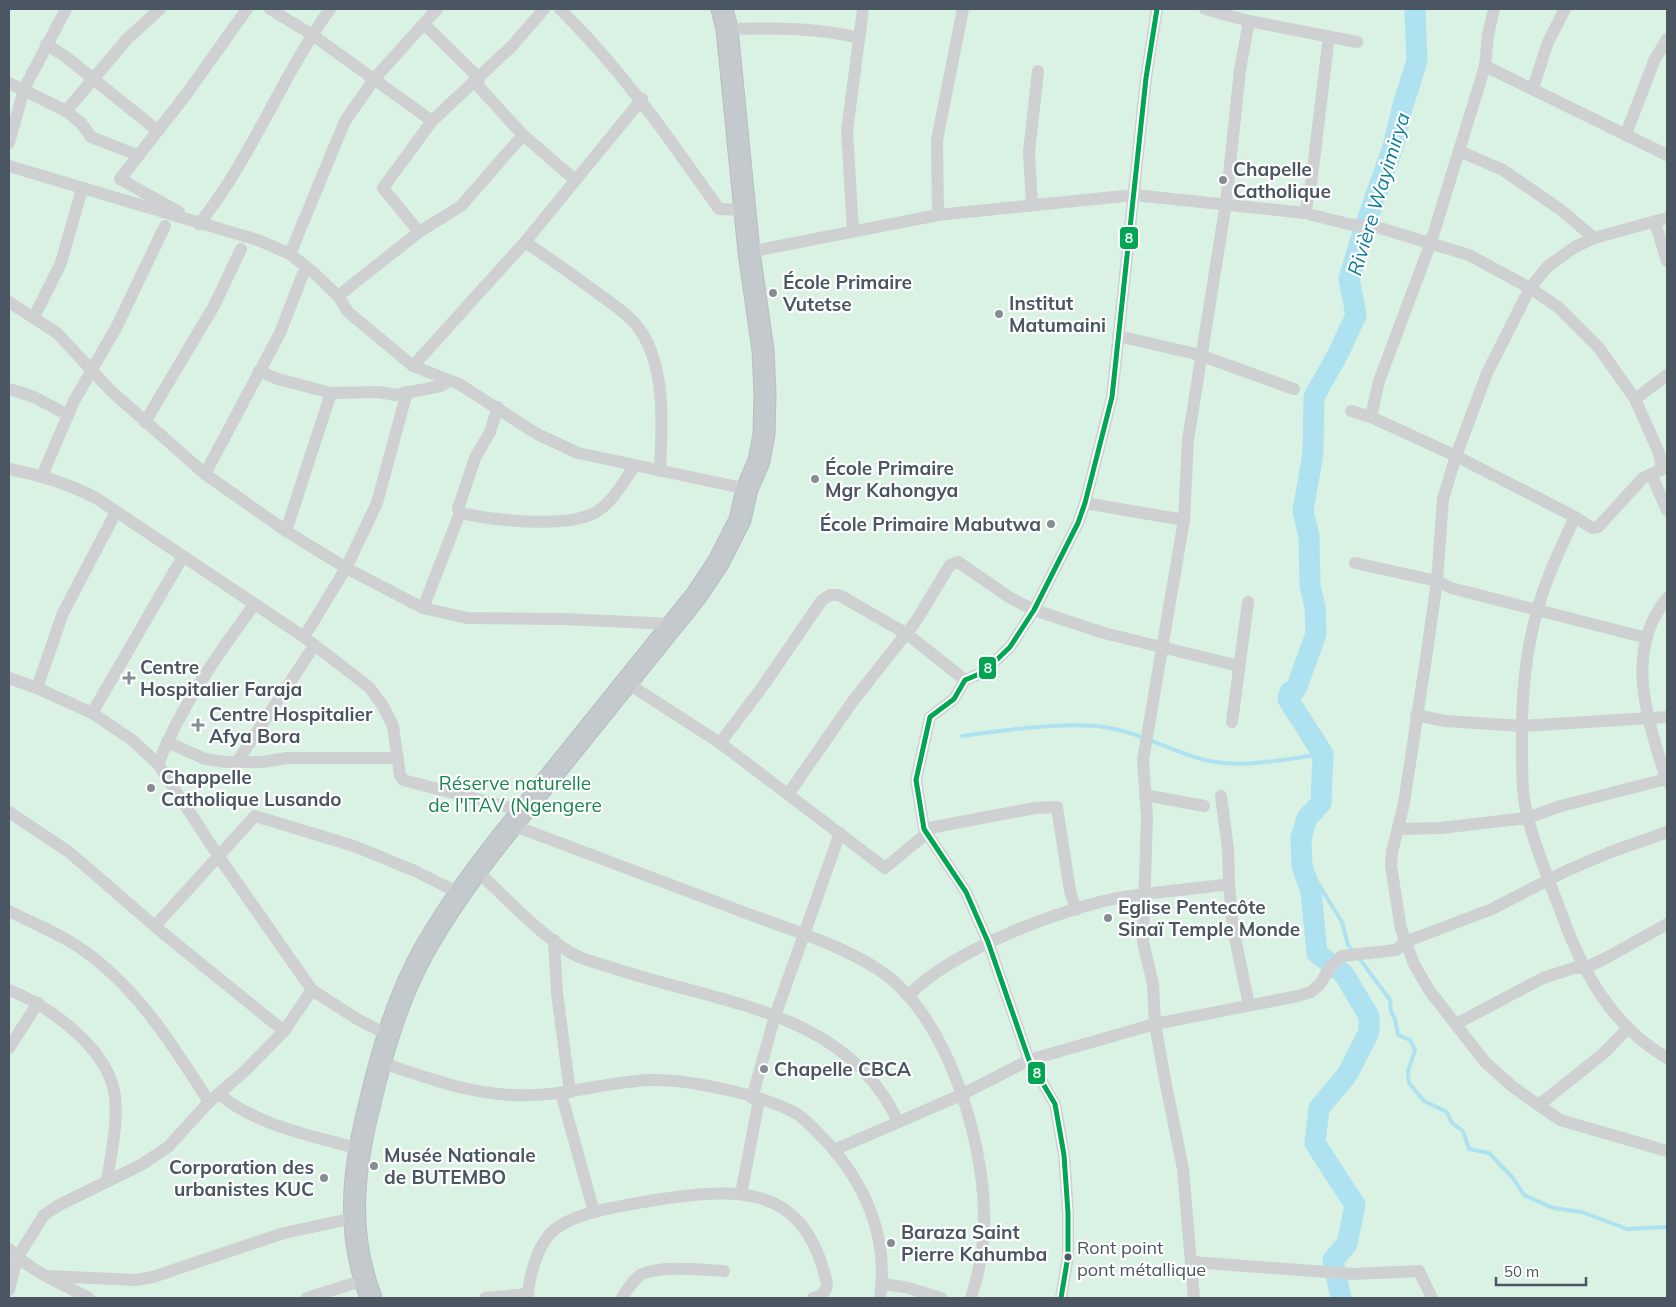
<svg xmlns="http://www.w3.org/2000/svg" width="1676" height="1307" font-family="Mulish,sans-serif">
  <rect width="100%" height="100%" fill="#f4f4f4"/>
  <!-- green -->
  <rect fill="#d9f2e3" x="9" y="9" width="1658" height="1289"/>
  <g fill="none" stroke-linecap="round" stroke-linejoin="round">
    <!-- stream -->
    <g stroke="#aee2f0" stroke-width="4">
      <path d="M962,736c44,-6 89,-13 134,-10 37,3 70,23 105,33 39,11 83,0 122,-5"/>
      <path d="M1302,855l7,7 5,15 28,45 6,23 6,7"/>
      <path d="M1359,958l31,42 1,12 4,7 3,16 12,5 5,10 -7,21 1,12 15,18 23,11 5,11 11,8 6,18 20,4 24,25 11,17 29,13 29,4 45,17 40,-2"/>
    </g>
    <!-- river -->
    <path stroke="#aee2f0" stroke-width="21" d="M1341,1298l-8,-38 14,-16 8,-39 -40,-62 4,-35 28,-33 22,-43v-16l-25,-42 -27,-21 -6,-61 -9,-26 -1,-28 6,-20 14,-15 2,-49 -35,-55 2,-7 6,-3 20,-55 -1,-27 -5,-21 -1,-50 -6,-25 10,-58 1,-56 25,-45 17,-37 -7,-37 16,-52 28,-79 10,-42 14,-44 -2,-52"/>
    <defs>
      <path id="trunk" d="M371,1298c-24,-63 -19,-122 -3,-187 13,-56 29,-113 58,-164 36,-63 84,-120 130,-177 47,-58 93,-116 140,-174l22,-33 22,-43 7,-31 12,-28 5,-27 1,-41 -2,-43 -14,-98 -22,-223 -5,-20"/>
    </defs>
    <!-- trunk casing -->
    <use href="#trunk" stroke="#b9bec3" stroke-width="23"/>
    <!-- minor -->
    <g stroke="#ced0d2" stroke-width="12">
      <path d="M270,9l41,25 121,87"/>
      <path d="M560,9c63,62 108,128 159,200l26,1"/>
      <path d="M1205,9l44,12 108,21"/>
      <path d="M424,24l54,53 1,10 44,48 51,44"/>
      <path d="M727,29c45,-1 88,-2 132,9"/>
      <path d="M46,44l20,13 92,74"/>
      <path d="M1485,66l182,89"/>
      <path d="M9,83l57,28 15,12 10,14 46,18"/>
      <path d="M1533,88l15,-46 17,-33"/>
      <path d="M66,111l62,-73 32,-29"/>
      <path d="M1626,134l28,-73 13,-22"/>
      <path d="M9,143l15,-54 42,-80"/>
      <path d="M1459,151l44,19 58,40 33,28"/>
      <path d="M9,166l249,74 32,14 24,19 24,23 10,16 65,54 46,18 78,50 41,19 169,36"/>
      <path d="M1032,205l-3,-53 9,-81"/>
      <path d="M179,212l-59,-33 65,-83 62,-87"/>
      <path d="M1305,213l6,-28 18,-149"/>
      <path d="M938,215l-1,-75 26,-131"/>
      <path d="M1667,218l-73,20 -19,9 -27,19 -18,22 -43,85 -31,83 -13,43 -6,82 -9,64 -24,158 -12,49 -1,14 10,63 13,35 15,26 56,72 28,25 47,33 107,31"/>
      <path d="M1655,222l12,39"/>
      <path d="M199,224c53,-66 82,-147 131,-215"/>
      <path d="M853,230l-6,-99 16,-122"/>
      <path d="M419,232l-36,-44 49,-67 80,-75 32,-37"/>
      <path d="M525,242c24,16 48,33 71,50 16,12 35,23 46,41 24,38 20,94 18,138"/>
      <path d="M749,252l189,-37 196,-20 171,18 43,11 32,4 89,27 61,33 28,19 41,41 36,51 24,54 3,16"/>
      <path d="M290,254l55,-133 30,-43 62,-69"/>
      <path d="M338,296l81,-64 42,-26 62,-71"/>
      <path d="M9,302l48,31 54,58 94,83 81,57 60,37 77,40 44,10 97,1 109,5"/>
      <path d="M34,317l27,-54 21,-74"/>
      <path d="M1118,336l82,19 94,34"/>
      <path d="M413,366l112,-124 117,-143"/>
      <path d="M259,371l19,8 53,14 48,-1 16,3 46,-9 8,-5"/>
      <path d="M9,389l25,8 34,18"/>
      <path d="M1635,399l32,-24"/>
      <path d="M1351,411l20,6 85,39 119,61c-14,31 -30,62 -38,95 -13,45 -16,92 -15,139 0,22 0,46 6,67 8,33 22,65 34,97 21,58 50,111 105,143"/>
      <path d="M1371,417l8,-36 52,-139 54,-176 3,-31 6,-26"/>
      <path d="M145,422l69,-116 27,-57"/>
      <path d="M9,469c32,6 58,14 87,29l208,139 65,50 14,19 10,20 7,49 3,5 120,31"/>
      <path d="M205,474l75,-141 23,-59"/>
      <path d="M1651,474l16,36"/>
      <path d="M42,476l32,-75 42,-73 49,-102"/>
      <path d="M1085,503l99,17"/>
      <path d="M460,513c34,7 115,18 142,-5 15,-12 22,-28 33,-42"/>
      <path d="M1575,517l17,11 6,-1 45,-49 24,-11"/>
      <path d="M286,531l45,-138"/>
      <path d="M1355,563l82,18 14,7 196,50"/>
      <path d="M1667,598c-45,55 -18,125 0,184"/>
      <path d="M423,608l37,-95 -2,-4 17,-51 15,-26 8,-25"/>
      <path d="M304,637l42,-69 31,-65 30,-111"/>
      <path d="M9,678l28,10 55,25 40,27 26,24 61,93 93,133 45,29 31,16"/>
      <path d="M627,683l93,60 165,125 42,-35"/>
      <path d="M37,688l26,-75 53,-101"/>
      <path d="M92,713l90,-155"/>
      <path d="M1416,715l29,6 77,5 145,-9"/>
      <path d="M1232,722l16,-120"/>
      <path d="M167,742l38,17 21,3h36l25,-4h111"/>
      <path d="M720,743l43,-57 59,-86 8,-5h9l68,39 58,46"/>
      <path d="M237,762l77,-116"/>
      <path d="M158,764c23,-58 59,-109 96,-159"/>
      <path d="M789,793l64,-92 63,-80 34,-56 8,-3 51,35 25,13 70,23 135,33"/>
      <path d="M1145,795l59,11"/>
      <path d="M1221,796l7,53 1,35"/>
      <path d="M9,812l60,40 95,82 120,97"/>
      <path d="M512,825c77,29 154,58 231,87 45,17 95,31 136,58 67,43 104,167 105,243 1,29 -4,57 -13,85"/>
      <path d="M924,829l111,-21 22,-1 13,84 6,19"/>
      <path d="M1399,829l41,-1 87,-10 34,-12 105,-27"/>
      <path d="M476,870c27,25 70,71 101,86 11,5 24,8 36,12 103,35 235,42 285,154"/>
      <path d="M9,911c21,11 44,20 65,33 59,37 99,101 135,158"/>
      <path d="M155,926l100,-110 99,30 61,25 46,23"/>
      <path d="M554,940l3,53 13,99"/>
      <path d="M9,990c41,16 101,60 106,107 3,27 -4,57 -8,84"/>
      <path d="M908,996c44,-46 159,-91 222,-100 33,-5 66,-7 99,-12l4,44 16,77"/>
      <path d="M1456,1024l87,-46 31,-10h11l21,-10 61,-34"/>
      <path d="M9,1048l29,-45"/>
      <path d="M379,1062c44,14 86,31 132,33 48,3 93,-13 139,-15 39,-1 114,15 147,34 10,6 19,17 28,26 41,44 64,98 55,158"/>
      <path d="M561,1093l33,119"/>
      <path d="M219,1094c38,32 94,42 141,55"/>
      <path d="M752,1098l23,-82 65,-183"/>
      <path d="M1539,1105l65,-52 24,-25"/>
      <path d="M834,1150l127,-55 68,-35 126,-36 143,-28 13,-4 9,-8 11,-18 11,-10 54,-6 9,-8 87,-33 74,-38 42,-18 59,-21"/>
      <path d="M741,1194l18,-94"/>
      <path d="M9,1249c21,22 53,35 80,49"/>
      <path d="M1192,1262l162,12 65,-3 13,27"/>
      <path d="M47,1276l89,4 17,-3 131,-44 70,-15"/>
      <path d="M882,1284l23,3 36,11"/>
      <path d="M9,1290l8,-32 27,-43 15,-10 82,-40 27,-18 41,-45 36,-31 39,-40 28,-41"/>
      <path d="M307,1298l57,-18"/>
      <path d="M485,1298l43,-4"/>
      <path d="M527,1298c3,-23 10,-57 31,-71 24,-16 63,-21 91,-26 87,-13 155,-21 178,83 -1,9 -6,12 -14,14"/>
      <path d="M622,1298c5,-8 11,-19 20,-24 21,-9 59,-4 82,-3"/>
      <path d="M1061,1298l7,-42v-43l-4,-58 -9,-51 -26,-44 -41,-118 -22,-50 -42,-63 -8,-49 14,-63 24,-18 11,-19 19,-8 26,-25 24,-37 44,-87 7,-20 27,-106 34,-319 11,-69"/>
      <path d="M1194,1298l-11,-129 -17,-84 -11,-61 -2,-40 -10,-42 4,-125 -4,-57 41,-240 4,-80 38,-237 14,-133 9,-49"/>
    </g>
    <!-- trunk -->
    <use href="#trunk" stroke="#c4c9cd" stroke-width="21"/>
    <defs>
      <path id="bus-1" d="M1061,1298l7,-42v-43l-4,-58 -9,-51 -26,-44 -41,-118 -22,-50 -42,-63 -8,-49 14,-63 24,-18 11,-19 19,-8 26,-25 24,-37 44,-87 7,-20 27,-106 34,-319 11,-69"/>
    </defs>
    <!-- bus-1 casing -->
    <use href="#bus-1" stroke="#fff" stroke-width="9"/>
    <!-- bus-1 -->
    <use href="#bus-1" stroke="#00a651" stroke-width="5"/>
  </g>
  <!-- markers -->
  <g fill="#868d94" stroke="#fff" stroke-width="2">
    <circle cx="1223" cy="180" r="5"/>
    <circle cx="773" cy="293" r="5"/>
    <circle cx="999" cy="314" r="5"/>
    <circle cx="815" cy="479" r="5"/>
    <circle cx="1051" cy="524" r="5"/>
    <path d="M126.5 670.5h5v5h5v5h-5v5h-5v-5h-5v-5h5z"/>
    <path d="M195.5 717.5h5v5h5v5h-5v5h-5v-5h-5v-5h5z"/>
    <circle cx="151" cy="788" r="5"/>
    <circle cx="1108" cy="918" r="5"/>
    <circle cx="764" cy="1069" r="5"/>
    <circle cx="374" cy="1166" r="5"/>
    <circle cx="324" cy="1178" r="5"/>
    <circle cx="891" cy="1243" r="5"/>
  </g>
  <circle fill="#4a5661" stroke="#fff" stroke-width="2" cx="1068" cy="1257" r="4.5"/>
  <g text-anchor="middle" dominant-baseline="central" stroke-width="4.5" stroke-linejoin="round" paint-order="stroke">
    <!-- bus labels -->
    <g font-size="18" fill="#4a5661" stroke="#fff" text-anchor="start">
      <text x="1077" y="1247">Ront point<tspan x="1077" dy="22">pont métallique</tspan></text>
    </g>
    <!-- poi labels -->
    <g font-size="19" font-weight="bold" fill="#4a5661" stroke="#fff" text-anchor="start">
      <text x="1233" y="169">Chapelle<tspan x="1233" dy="22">Catholique</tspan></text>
      <text x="783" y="282">École Primaire<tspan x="783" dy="22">Vutetse</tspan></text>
      <text x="1009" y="303">Institut<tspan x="1009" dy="22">Matumaini</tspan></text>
      <text x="825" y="468">École Primaire<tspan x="825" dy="22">Mgr Kahongya</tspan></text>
      <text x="1041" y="524" text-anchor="end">École Primaire Mabutwa</text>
      <text x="140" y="667">Centre<tspan x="140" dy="22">Hospitalier Faraja</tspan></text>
      <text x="209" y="714">Centre Hospitalier<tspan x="209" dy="22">Afya Bora</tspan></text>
      <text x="161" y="777">Chappelle<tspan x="161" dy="22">Catholique Lusando</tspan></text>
      <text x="1118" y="907">Eglise Pentecôte<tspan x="1118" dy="22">Sinaï Temple Monde</tspan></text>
      <text x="774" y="1069">Chapelle CBCA</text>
      <text x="384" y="1155">Musée Nationale<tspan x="384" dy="22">de BUTEMBO</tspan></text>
      <text x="314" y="1167" text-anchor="end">Corporation des<tspan x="314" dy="22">urbanistes KUC</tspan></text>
      <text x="901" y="1232">Baraza Saint<tspan x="901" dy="22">Pierre Kahumba</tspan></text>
    </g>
    <!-- park labels -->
    <g font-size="19" fill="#17864f" stroke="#fff">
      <text x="515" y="783">Réserve naturelle<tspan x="515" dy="22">de l'ITAV (Ngengere</tspan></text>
    </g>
    <!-- water labels -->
    <g font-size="20" font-style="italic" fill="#0c7c9b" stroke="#fff">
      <text transform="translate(1378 194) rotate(-73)">Rivière Wayimirya</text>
    </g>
  </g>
  <g stroke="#fff" stroke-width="2">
    <rect x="1119" y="226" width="20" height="24" rx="5" fill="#00a651"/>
    <rect x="978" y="656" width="19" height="24" rx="5" fill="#00a651"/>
    <rect x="1027" y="1061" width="19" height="24" rx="5" fill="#00a651"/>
  </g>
  <g font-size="14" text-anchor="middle" font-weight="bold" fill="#fff">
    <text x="1129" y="243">8</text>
    <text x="988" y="673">8</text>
    <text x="1037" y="1078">8</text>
  </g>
  <!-- border -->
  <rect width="1676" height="1307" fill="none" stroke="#4a5661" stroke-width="20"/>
  <!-- scale -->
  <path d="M1496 1277v8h90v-8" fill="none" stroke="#4a5661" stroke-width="2.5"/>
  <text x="1504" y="1277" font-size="15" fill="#4a5661" stroke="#ffffff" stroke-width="4" paint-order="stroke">50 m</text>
</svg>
